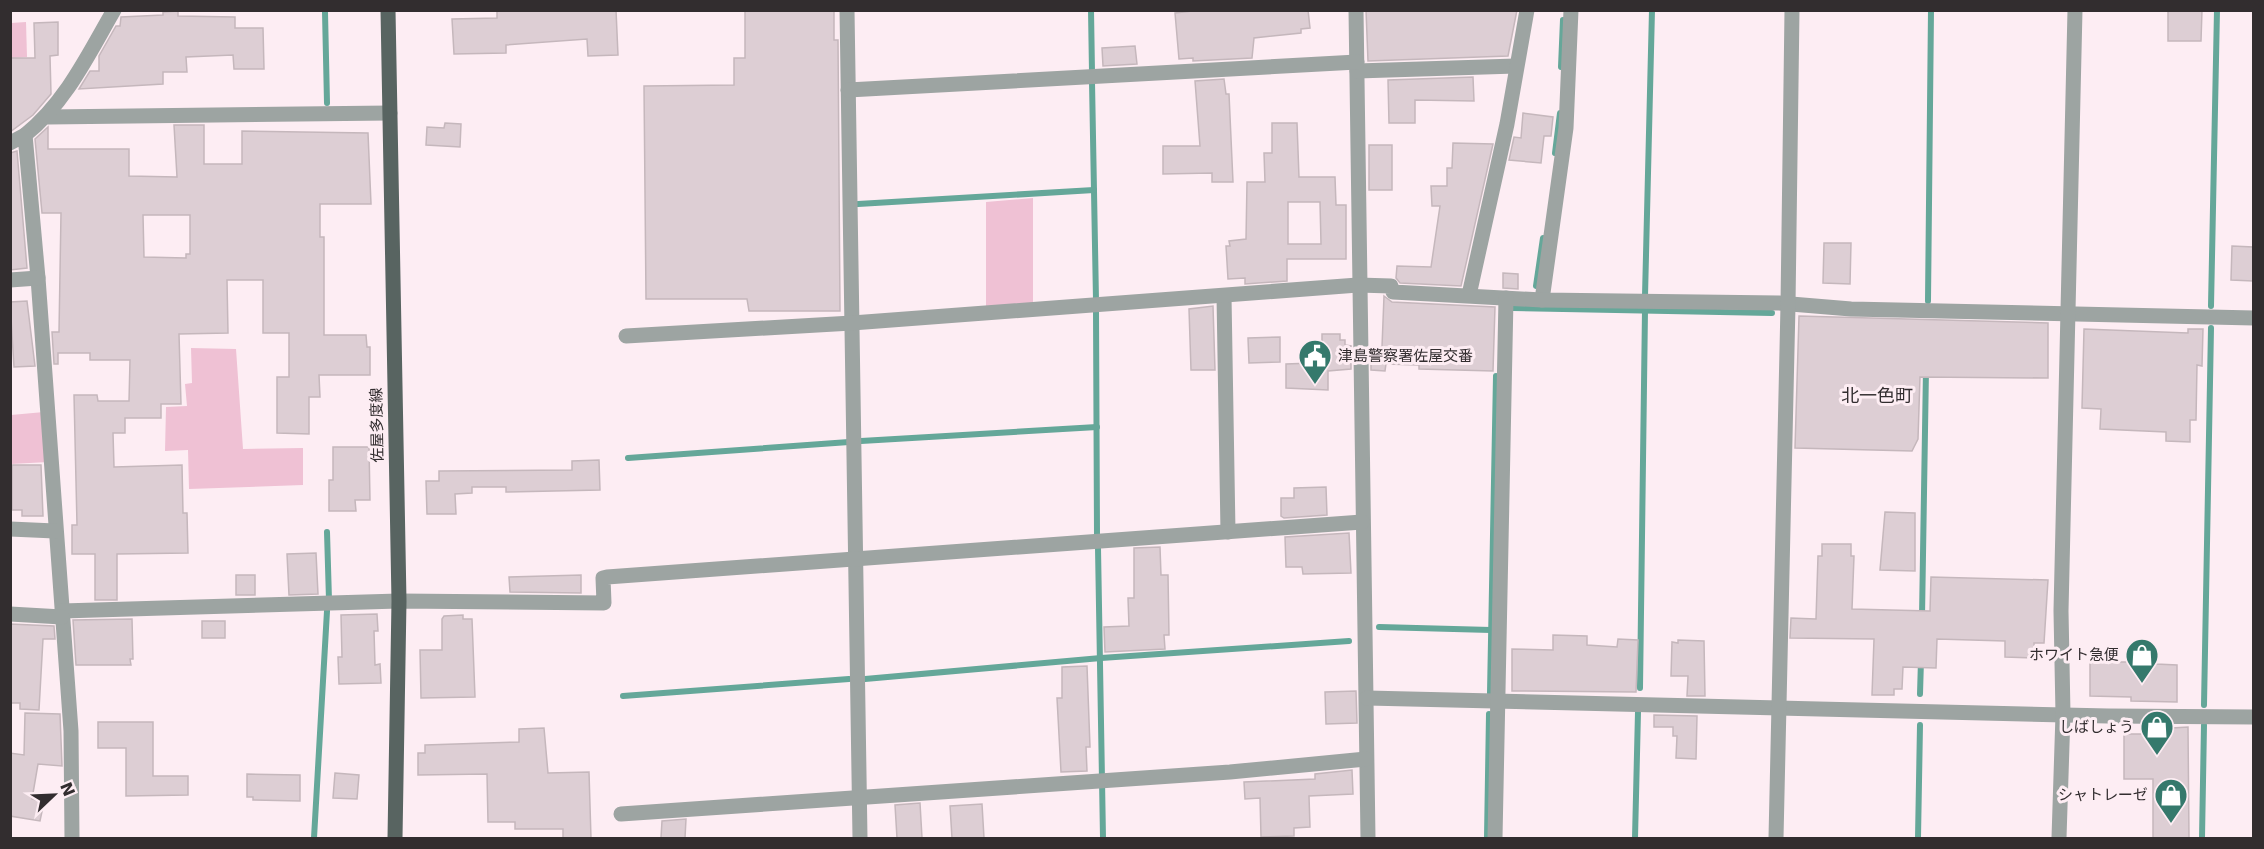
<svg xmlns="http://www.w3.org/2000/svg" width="2264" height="849" font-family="'DejaVu Sans','Noto Sans JP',sans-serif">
  <rect width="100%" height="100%" fill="#fdedf3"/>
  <!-- green -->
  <g fill="#efc1d4">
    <path d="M26,22l1,35 -16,1v-35z"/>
    <path d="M1033,198v108l-47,5v-109z"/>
    <path d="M191,348l45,1 7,100 60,-1v37l-114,4 -1,-39 -23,1 1,-44 21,-1 -2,-22 7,-1z"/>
    <path d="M44,412l4,50 -37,2v-49z"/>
  </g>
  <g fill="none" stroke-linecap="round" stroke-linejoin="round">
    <!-- stream -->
    <g stroke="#65a799" stroke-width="6">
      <path d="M1091,10l1,62"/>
      <path d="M325,12l2,91"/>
      <path d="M1561,67l2,-47"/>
      <path d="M1092,82l4,218"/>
      <path d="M1555,153l5,-40"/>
      <path d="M858,204l236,-14"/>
      <path d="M1536,286l7,-48"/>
      <path d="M1645,296l7,-286"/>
      <path d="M1928,301l3,-291"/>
      <path d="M2211,306l6,-296"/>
      <path d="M1513,308l259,5"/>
      <path d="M1096,311l1,225"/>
      <path d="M861,441l236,-14"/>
      <path d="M628,458l221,-16"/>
      <path d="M327,532l2,68"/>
      <path d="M1098,548l5,290"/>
      <path d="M1922,617l4,-248"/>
      <path d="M1379,627l112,3"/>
      <path d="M865,679l236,-21 248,-17"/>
      <path d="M1640,688l5,-378"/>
      <path d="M1490,693l6,-317"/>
      <path d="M1920,694l1,-34"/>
      <path d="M623,696l226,-17"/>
      <path d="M2204,705l7,-377"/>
      <path d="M314,838l13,-227"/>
      <path d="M1487,838l2,-124"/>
      <path d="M1635,838l3,-126"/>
      <path d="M1918,838l2,-113"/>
      <path d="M2202,838l2,-113"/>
    </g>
  </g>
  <!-- building -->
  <g fill="#ddced4" stroke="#c5b7bc" stroke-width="1.5" fill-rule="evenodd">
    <path d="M497,10h119l2,45 -30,1 -1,-17 -81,6v8l-52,1 -2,-35 45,-1z"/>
    <path d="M745,10h89v30h4l2,271h-91l-2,-12h-101l-2,-213 90,-1v-27h11z"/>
    <path d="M1202,10h106l2,18 -9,1v4l-47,5 -2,20 -59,3v-3l-14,1 -4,-46z"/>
    <path d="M1366,10h151l-9,46 -140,5z"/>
    <path d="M2168,10h34l-1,31h-33z"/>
    <path d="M178,11v5l57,1v11h28l1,41h-30l-1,-14 -47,2 1,15h-24v12l-84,5 11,-18h9v-15l17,-30h4l1,-9 42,-2v-3z"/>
    <path d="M58,22v33l-8,1 1,38 -18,21 -23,17v-74h25l-1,-35z"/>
    <path d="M1135,46l2,18 -34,2 -1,-18z"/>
    <path d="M1473,77l1,24 -59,-1v23h-26l-1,-43z"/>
    <path d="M1224,79l2,15h3l4,88h-21v-9l-49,1v-28h37l-5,-65z"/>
    <path d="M1523,113l30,4 -2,19h-7l-3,27 -32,-3 5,-23 7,1z"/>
    <path d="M445,123l16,1 -1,23 -34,-2 1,-18 17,1z"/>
    <path d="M1272,123h25l2,54h36l1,28h10v54h-59v22l-42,3v-6l-17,1 -2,-33h4l-1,-5 17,-2 1,-57h18l-1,-29h8zM1288,202h32l1,42h-33z"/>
    <path d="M174,125h30v39h38v-33l126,2 3,71h-51v33h4v98h42l1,12h3v28h-51l1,22h-11v37l-32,-1v-56h12v-44h-26v-53h-36l1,53 -49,1 2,70h-20v14h-36v15h-12l1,34 68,-2 1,48h4l1,40 -71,1v46h-22v-46h-23v-29h5l-3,-130h23l1,6h31l1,-41h-40v-7h-32v11h-4l-2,-32h7l2,-119h-19l-7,-74 13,-12v22h81v27l48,1zM143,215h47v39h-4v4l-42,-1z"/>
    <path d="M1453,143l40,1 -32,142 -61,-3 -4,-5 1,-12 34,1 9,-61h-8l-1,-20h16v-18h5z"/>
    <rect x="1369" y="145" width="23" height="45"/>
    <path d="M17,151l10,117 -17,2v-117z"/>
    <path d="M1824,243h27l-1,41 -27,-1z"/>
    <path d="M2232,246l21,1v34l-22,-1z"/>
    <path d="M1503,273l15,1v15l-15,-1z"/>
    <path d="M1384,296l8,6 103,5 -2,64 -74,-2v-4l-33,-1 -1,7 -14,-1v-23h11z"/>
    <path d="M27,301l8,65 -21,1 -4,-65z"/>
    <path d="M1213,306l2,64h-24l-2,-61z"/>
    <path d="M1799,316l249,7v55l-128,-1 -2,62 -6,12 -117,-3z"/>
    <path d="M2084,329l104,4v-4h15l-1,37 -5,-1 -1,55h-6v22l-24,-1v-9l-66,-3 1,-20 -19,-1z"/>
    <path d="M1322,334h18v6h5v5l6,1v23l-23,2v19l-42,-2v-24l27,-1v-22h9z"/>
    <path d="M1280,337v25l-31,1 -1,-25z"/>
    <path d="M333,447h36l1,53h-15l1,11h-27v-31h4z"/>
    <path d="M599,460l1,30 -94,2v-5h-34v6l-17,1 1,20h-29l-1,-33h13v-10l133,-1v-9z"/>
    <path d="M12,465h29l2,51h-21v-6h-10z"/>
    <path d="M1326,487l1,28 -43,3 -3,-2v-18h13v-10z"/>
    <path d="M1885,512l30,1v58l-35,-1z"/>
    <path d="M1349,533l2,40 -48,1 -1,-7h-16l-1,-30z"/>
    <path d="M1822,544h29v12h3l-2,53 78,2 1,-34 117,3 -4,63h-10v15l-29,-1v-16l-68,-2 -1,29 -33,-1 -1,22h-8v6h-22l2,-56 -84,-1 1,-20 25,1 2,-63h4z"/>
    <path d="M1160,547l1,28h7l1,60h-5l1,14 -60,3 -1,-25 25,-1 -1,-28h6v-50z"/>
    <path d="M316,553l2,41 -29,1 -2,-41z"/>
    <rect x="236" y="575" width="19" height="20"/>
    <path d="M581,575v18l-71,-1 -1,-15z"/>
    <path d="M377,614l1,17h-4l1,34 5,-1 1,19 -42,1 -1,-27h4l-1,-42z"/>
    <path d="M463,615v4h9l3,78 -54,1 -1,-48h22v-31l2,-3z"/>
    <path d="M132,619l1,40h-3l1,6h-55l-3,-45z"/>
    <rect x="202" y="621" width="23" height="17"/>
    <path d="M10,624l44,2 1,13h-12l-4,71 -19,-1v-6h-10z"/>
    <path d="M1553,635l34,1v9l30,2 1,-8 20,1 -2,52 -124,-1v-42l41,1z"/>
    <path d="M1678,640l26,1 1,55h-18l1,-20h-17l1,-34 6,1z"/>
    <path d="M2130,654h26v10l21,1v37l-46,-1v-4l-41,-1v-34h40z"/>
    <path d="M1087,666l3,81h-4l1,24 -26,1 -4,-74h5v-31z"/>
    <path d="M1356,691l1,32 -31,1 -1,-32z"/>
    <path d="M25,713l35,1 2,52 -24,-2 -6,35 12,3 -4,19 -30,-5v-63l14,2z"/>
    <path d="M1654,715l43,1 -1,43 -20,-1 1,-22h-4v-9h-19z"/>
    <path d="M98,722h55v54h35v19l-62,1v-48h-28z"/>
    <path d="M2188,727l1,111h-36v-59h-29v-45h48v-6z"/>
    <path d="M544,728l4,45 41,-1 2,66h-28v-9h-48v-7h-27l-1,-48 -69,1v-22h7v-8l94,-3v-13z"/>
    <path d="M1352,770l1,24 -44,2 1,31 -16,1v8l-33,1 -1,-39 -15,1 -1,-17 71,-3v-5z"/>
    <path d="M335,773l24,2 -2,24 -24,-1z"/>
    <path d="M247,774l53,1v26l-47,-1v-3h-6z"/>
    <path d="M920,803l2,35h-25l-2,-33z"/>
    <path d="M982,804l2,34h-32l-2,-32z"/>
    <path d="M686,819l-1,19h-24l1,-17z"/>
  </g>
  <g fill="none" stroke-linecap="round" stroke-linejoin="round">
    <!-- minor -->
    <g stroke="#9da4a2" stroke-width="15">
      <path d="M847,10l13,828"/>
      <path d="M1356,10l12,828"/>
      <path d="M1357,71l159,-5"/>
      <path d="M848,90l509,-28"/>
      <path d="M48,117l342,-4"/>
      <path d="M25,135c41,-33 63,-80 89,-125"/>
      <path d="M10,143l15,-8 13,143 33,453 1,107"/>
      <path d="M10,280l28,-2"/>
      <path d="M1469,295l38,-171 20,-114"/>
      <path d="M1224,296l4,236"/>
      <path d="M1542,300l24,-172 5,-118"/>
      <path d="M626,336l226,-13 506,-38 33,1 2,6 149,8 237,3 72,6 403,9"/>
      <path d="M10,529l45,2"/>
      <path d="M62,611l337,-10 205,2 -1,-25 4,-1 755,-55"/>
      <path d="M10,614l52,3"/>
      <path d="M1367,698l741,18 146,1"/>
      <path d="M621,814l609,-42 136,-13"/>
      <path d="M1495,838l11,-540"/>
      <path d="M1776,838l12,-533 4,-295"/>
      <path d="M2059,838l4,-124 -2,-103 14,-601"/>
    </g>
    <!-- major -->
    <path stroke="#586461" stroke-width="15" d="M388,10l11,591 -4,237"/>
  </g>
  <!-- icons -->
  <defs>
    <symbol id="civic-pin" viewBox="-11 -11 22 30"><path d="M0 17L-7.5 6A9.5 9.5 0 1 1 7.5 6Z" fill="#35796c" stroke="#fdedf3"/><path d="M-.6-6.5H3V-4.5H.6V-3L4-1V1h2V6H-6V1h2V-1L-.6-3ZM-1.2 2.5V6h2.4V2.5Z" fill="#fff"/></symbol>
    <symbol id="shop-pin" viewBox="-11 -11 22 30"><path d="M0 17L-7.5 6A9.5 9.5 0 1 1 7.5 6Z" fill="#35796c" stroke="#fdedf3"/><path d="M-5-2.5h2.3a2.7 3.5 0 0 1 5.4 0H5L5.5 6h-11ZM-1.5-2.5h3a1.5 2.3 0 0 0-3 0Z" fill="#fff"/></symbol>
  </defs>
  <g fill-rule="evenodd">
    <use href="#civic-pin" x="1296" y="337" width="38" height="52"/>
    <use href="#shop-pin" x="2123" y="636" width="38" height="52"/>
    <use href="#shop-pin" x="2138" y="708" width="38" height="52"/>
    <use href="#shop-pin" x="2152" y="776" width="38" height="52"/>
  </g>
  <g text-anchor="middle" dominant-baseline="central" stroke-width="6" stroke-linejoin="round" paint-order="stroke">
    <!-- poi labels -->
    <g font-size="15" fill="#322d2f" stroke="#fdedf3" text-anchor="end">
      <text x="1338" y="356" text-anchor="start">津島警察署佐屋交番</text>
      <text x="2119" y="655">ホワイト急便</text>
      <text x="2134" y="727">しばしょう</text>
      <text x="2148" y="795">シャトレーゼ</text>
    </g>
    <!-- street labels -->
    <g font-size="15" fill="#322d2f" stroke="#fdedf3">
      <text transform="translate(377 425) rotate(-91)">佐屋多度線</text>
    </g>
    <!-- quarter labels -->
    <g font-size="18" fill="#322d2f" stroke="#fdedf3">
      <text x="1877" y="395">北一色町</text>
    </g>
  </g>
  <!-- border -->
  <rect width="2264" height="849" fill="none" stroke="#322d2f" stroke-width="24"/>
  <!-- north arrow -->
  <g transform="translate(54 795) rotate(67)" stroke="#fdedf3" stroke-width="4.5" paint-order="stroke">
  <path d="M0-4.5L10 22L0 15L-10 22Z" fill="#322d2f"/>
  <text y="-9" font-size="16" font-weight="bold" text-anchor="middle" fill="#322d2f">N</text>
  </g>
</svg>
